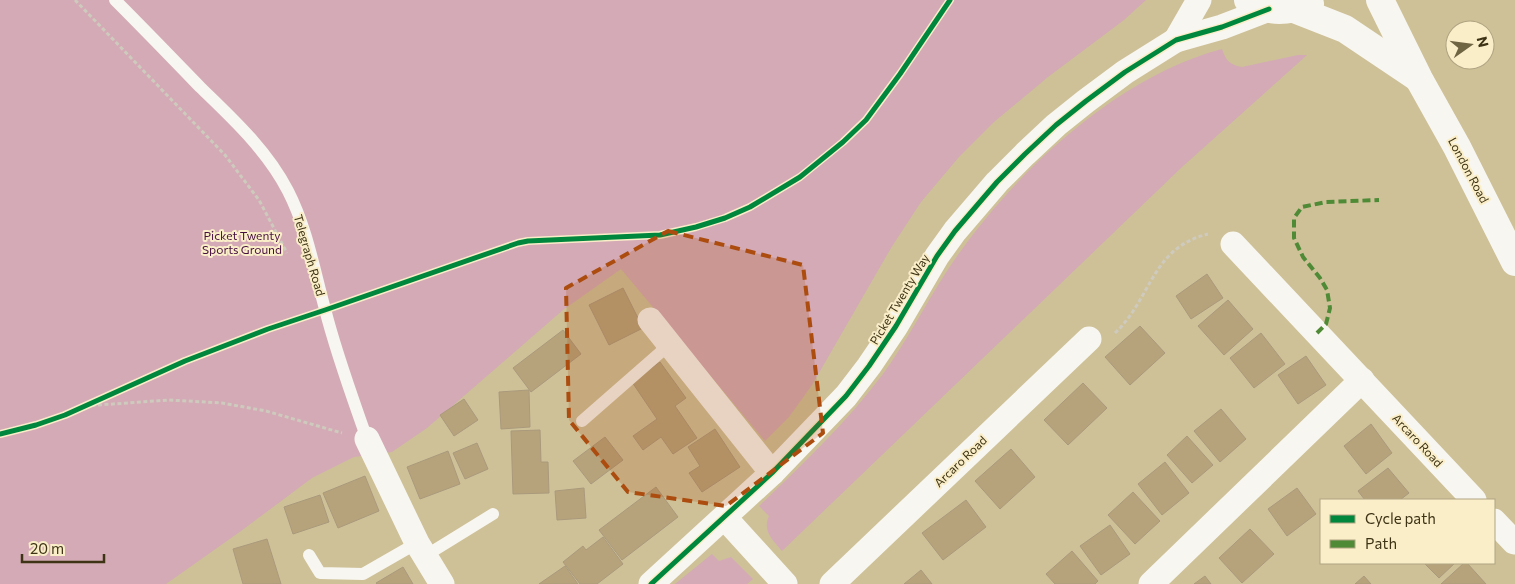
<svg xmlns="http://www.w3.org/2000/svg" width="1515" height="584" font-family="Commissioner,sans-serif">
  <rect width="100%" height="100%" fill="#cec198"/>
  <!-- green -->
  <g fill="#d3aab5">
    <path d="M0,0h1146l-22,20 -76,57 -54,45 -35,35 -38,45 -30,46 -79,137 -23,32 -24,24 -144,-172 -58,41 -136,118 -35,24 -38,5 -42,21 -71,53 -75,53h-166z"/>
    <path d="M1222,49c4,12 8,16 20,18l56,-12h9l-126,113 -399,383c-9,-11 -20,-20 -13,-35l-10,-10c44,-42 88,-84 124,-132 24,-33 42,-69 64,-103 61,-93 166,-193 275,-222z"/>
    <path d="M712,554l7,7 12,-4 22,22 -6,5h-72z"/>
  </g>
  <!-- building -->
  <g fill="#b7a37b" stroke="#aa9a7c">
    <path d="M1207,274l16,24 -32,21 -15,-23z"/>
    <path d="M623,288l20,40 -34,17 -20,-40z"/>
    <path d="M1228,300l25,29 -29,26 -26,-29z"/>
    <path d="M1140,326l25,27 -35,32 -25,-28z"/>
    <path d="M563,330l18,24 -50,38 -18,-24z"/>
    <path d="M1261,333l24,31 -31,24 -24,-30z"/>
    <path d="M1306,356l20,29 -28,19 -20,-29z"/>
    <path d="M660,362l26,36 -11,8 22,32 -24,16 -12,-17 -18,13 -10,-14 24,-17 -25,-37z"/>
    <path d="M1083,383l24,25 -39,37 -24,-25z"/>
    <path d="M529,390l1,37 -29,2 -2,-37z"/>
    <path d="M464,399l14,21 -24,16 -14,-21z"/>
    <path d="M1221,409l25,30 -26,23 -26,-31z"/>
    <path d="M1371,424l21,29 -26,21 -22,-28z"/>
    <path d="M715,429l25,38 -38,25 -13,-19 11,-7 -12,-19z"/>
    <path d="M540,430l1,32h7l1,31 -36,1 -2,-63z"/>
    <path d="M1187,436l26,29 -21,18 -25,-28z"/>
    <path d="M605,437l18,23 -32,24 -18,-23z"/>
    <path d="M477,443l11,26 -23,10 -12,-26z"/>
    <path d="M1011,449l24,28 -35,32 -25,-28z"/>
    <path d="M448,451l12,33 -40,15 -13,-32z"/>
    <path d="M1165,462l24,31 -27,22 -24,-31z"/>
    <path d="M1388,468l21,25 -9,7h-35l-7,-9z"/>
    <path d="M365,476l14,35 -41,17 -15,-35z"/>
    <path d="M656,487l22,30 -56,43 -23,-30z"/>
    <path d="M584,488l2,30 -29,2 -2,-29z"/>
    <path d="M1297,488l19,26 -29,22 -19,-27z"/>
    <path d="M1133,492l27,29 -25,23 -27,-29z"/>
    <path d="M320,495l9,27 -36,12 -9,-27z"/>
    <path d="M966,500l20,27 -43,33 -21,-27z"/>
    <path d="M1110,525l20,29 -29,21 -21,-29z"/>
    <path d="M1250,529l24,25 -32,29 -23,-25z"/>
    <path d="M603,537l20,27 -26,20h-17l-17,-22 20,-16 3,4z"/>
    <path d="M267,539l14,45h-38l-10,-35z"/>
    <path d="M1072,551l26,30 -3,3h-40l-9,-10z"/>
    <path d="M1424,563h31l-16,15z"/>
    <path d="M1464,563h3l19,21h-45z"/>
    <path d="M565,566l13,18h-39z"/>
    <path d="M403,567l10,17h-36l-1,-1z"/>
    <path d="M921,570l11,14h-28z"/>
    <path d="M1205,576l6,8h-17z"/>
    <path d="M1364,576l7,8h-16z"/>
  </g>
  <g fill="none" stroke-linecap="round" stroke-linejoin="round">
    <!-- path -->
    <g stroke="#cecabd" stroke-width="3" stroke-dasharray="4 2.5" stroke-linecap="butt">
      <path d="M75,0l150,155 34,45 28,53"/>
      <path d="M1115,333c37,-35 36,-85 93,-99"/>
      <path d="M85,406l84,-6 53,3 44,8 76,22"/>
    </g>
    <!-- service -->
    <g stroke="#f8f6f0" stroke-width="12">
      <path d="M115,0c29,29 57,58 85,87 32,31 67,63 88,104 19,37 26,78 37,118 11,44 27,87 42,130"/>
      <path d="M582,421l88,-77"/>
      <path d="M309,555l11,18 43,1 54,-31"/>
      <path d="M425,556l68,-42"/>
    </g>
    <!-- minor -->
    <g stroke="#f8f6f0" stroke-width="25">
      <path d="M1176,40l23,-40"/>
      <path d="M1233,244l241,256"/>
      <path d="M650,320l122,153"/>
      <path d="M367,439l50,104 25,41"/>
      <path d="M725,518l60,66"/>
      <path d="M1494,521l20,21"/>
      <path d="M651,584l121,-111 74,-77 23,-30 27,-40 41,-70 18,-25 42,-49 28,-28 31,-29 30,-24 39,-29 51,-32 46,-13 47,-18"/>
      <path d="M832,584l257,-245"/>
      <path d="M1151,584l211,-204"/>
    </g>
    <!-- secondary -->
    <g stroke="#f8f6f0" stroke-width="28">
      <path d="M1248,0c19,14 42,11 62,4"/>
      <path d="M1380,0l39,79 38,68 58,115"/>
      <path d="M1294,9l51,20 73,49"/>
    </g>
    <!-- quiet -->
    <path stroke="#4f8a36" stroke-width="4" stroke-dasharray="8 4" stroke-linecap="butt" d="M1317,333l9,-9 4,-16 -3,-18 -7,-12 -17,-21 -9,-19v-20l8,-11 24,-5 53,-2"/>
    <defs>
      <g id="cycleway">
        <path d="M0,434l36,-9 29,-10 120,-54 83,-32 57,-19 193,-67 10,-2 132,-6 36,-8 29,-9 25,-11 50,-30 43,-35 23,-22 34,-46 50,-74"/>
        <path d="M651,584l121,-111 74,-77 23,-30 27,-40 41,-70 18,-25 42,-49 28,-28 31,-29 30,-24 39,-29 51,-32 46,-13 47,-18"/>
      </g>
    </defs>
    <!-- cycleway casing -->
    <use href="#cycleway" stroke="#faeec9" stroke-width="8"/>
    <!-- cycleway -->
    <use href="#cycleway" stroke="#00873e" stroke-width="5"/>
  </g>
  <!-- marked area -->
  <path fill="#ac4c0f" fill-opacity="0.2" stroke="#ac4c0f" stroke-width="4" stroke-dasharray="10 6" stroke-linejoin="round" d="M668,231l135,34 20,168 -97,73 -98,-14 -59,-72 -3,-132z"/>
  <g text-anchor="middle" dominant-baseline="central" stroke-width="4" stroke-linejoin="round" paint-order="stroke">
    <!-- street labels -->
    <g font-size="12" fill="#3e3415" stroke="#faeec9">
      <text transform="translate(1469 170) rotate(62)">London Road</text>
      <text transform="translate(310 255) rotate(74)">Telegraph Road</text>
      <text transform="translate(899 299) rotate(-59)">Picket Twenty Way</text>
      <text transform="translate(1418 440) rotate(47)">Arcaro Road</text>
      <text transform="translate(960 461) rotate(-44)">Arcaro Road</text>
    </g>
    <!-- park labels -->
    <g font-size="12" fill="#450e40" stroke="#faeec9">
      <text x="242" y="235">Picket Twenty<tspan x="242" dy="14">Sports Ground</tspan></text>
    </g>
  </g>
  <!-- legend -->
  <rect x="1320" y="499" width="175" height="65" fill="#faeec9" stroke="#afa481"/>
  <rect x="1330" y="515" width="25" height="8" fill="#00873e" stroke="#afa481"/>
  <text x="1365" y="524" font-size="15" fill="#3e3415">Cycle path</text>
  <rect x="1330" y="540" width="25" height="8" fill="#4f8a36" stroke="#afa481"/>
  <text x="1365" y="549" font-size="15" fill="#3e3415">Path</text>
  <!-- north arrow -->
  <g transform="translate(1470 45) rotate(76)"><circle r="24" fill="#faeec9" stroke="#afa481"/>
  <path d="M0-4L9 19L0 12L-9 19Z" fill="#706543"/>
  <text y="-8" font-size="14" font-weight="bold" text-anchor="middle" fill="#3e3415">N</text>
  </g>
  <!-- scale -->
  <path d="M22 554v8h82v-8" fill="none" stroke="#3e3415" stroke-width="2.5"/>
  <text x="30" y="554" font-size="15" fill="#3e3415" stroke="#faeec9" stroke-width="4" paint-order="stroke">20 m</text>
</svg>
